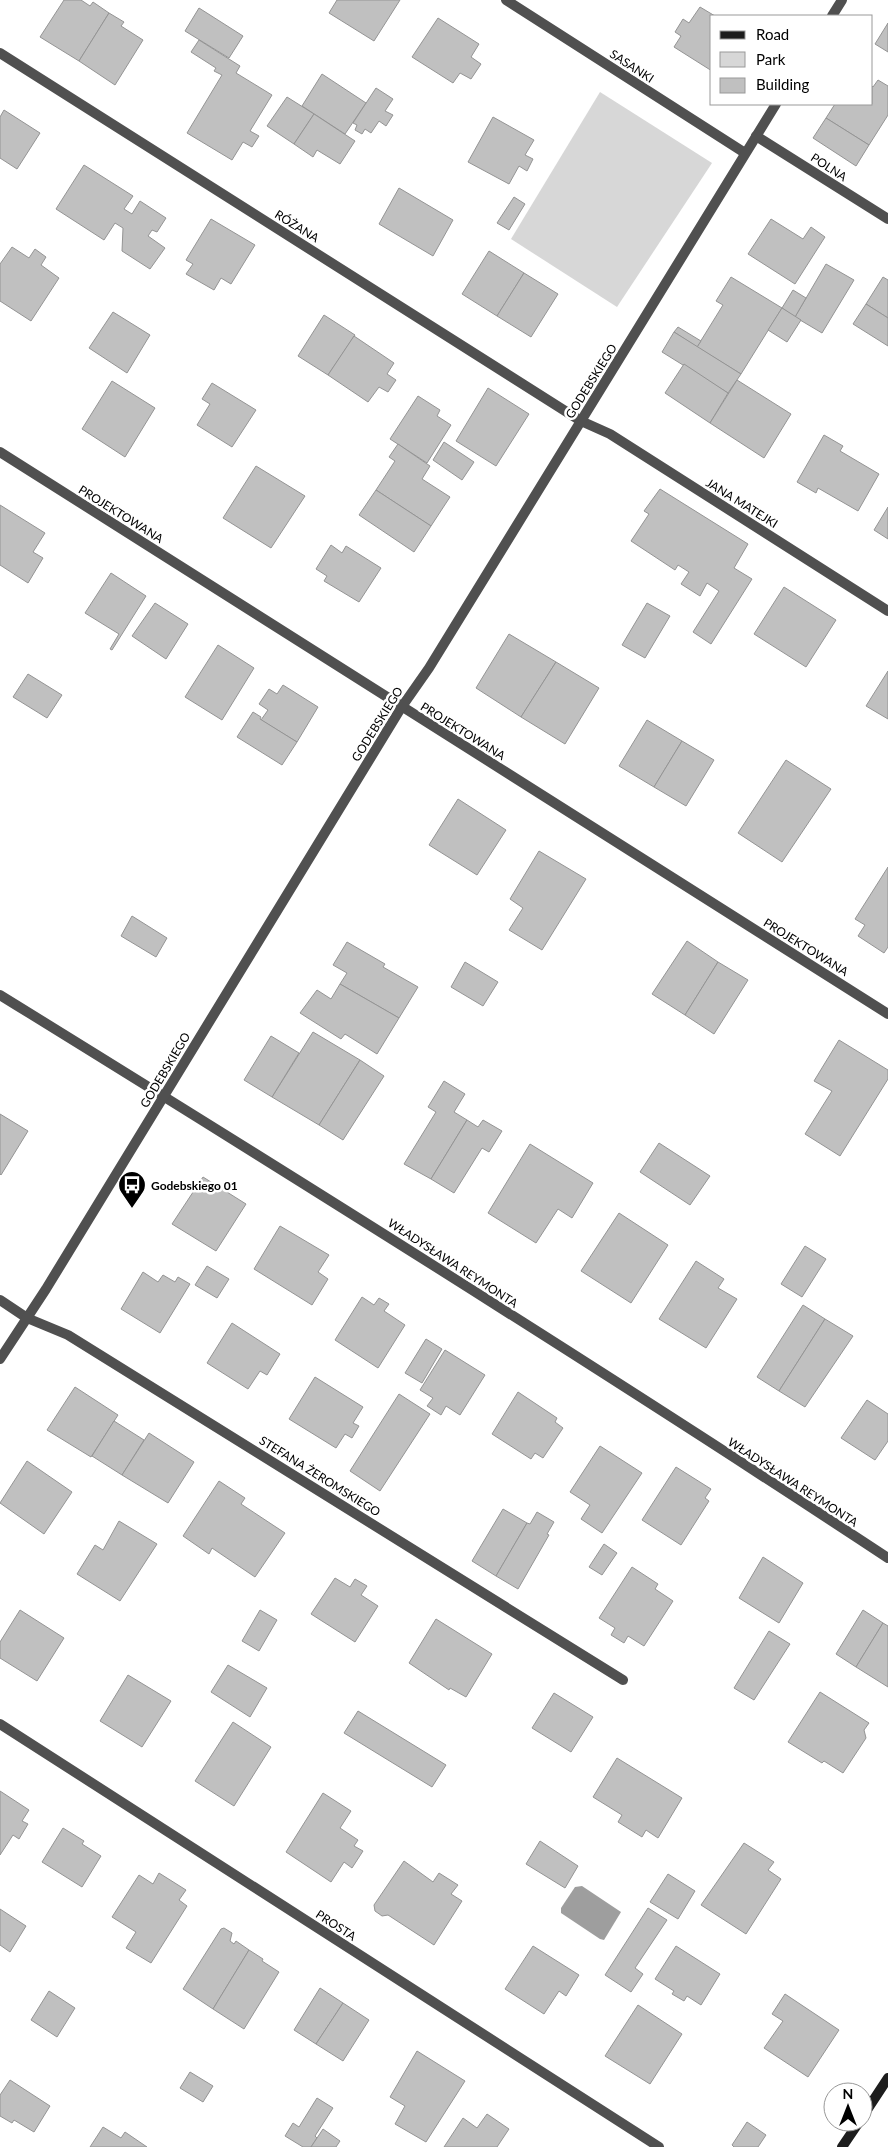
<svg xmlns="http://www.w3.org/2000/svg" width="888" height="2147" font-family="Lato,sans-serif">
  <rect width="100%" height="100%" fill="#fff"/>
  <!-- green -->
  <path fill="#d7d7d7" d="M600,92l112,71 -95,144 -106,-68z"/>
  <!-- water -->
  <path fill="#9e9e9e" d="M582,1886l39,26 -17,28 -4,-1 -39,-26v-5l14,-21z"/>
  <!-- building -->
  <g fill="#c0c0c0" stroke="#949494">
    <path d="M64,0h17l9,6 3,-4 16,11 -30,48 -39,-24z"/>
    <path d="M337,0h63l-26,41 -45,-28z"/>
    <path d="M700,7l15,9h-3v55l-38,-24 7,-11 -6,-4 8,-13 6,4z"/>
    <path d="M199,8l44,28 -14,22 -44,-27z"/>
    <path d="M109,13l15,9 -3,4 22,14 -28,45 -36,-24z"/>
    <path d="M438,18l41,26 -8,13 10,7 -10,15 -11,-6 -7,10 -41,-26z"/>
    <path d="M888,23v29l-13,-8z"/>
    <path d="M199,40l41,26 -4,7 36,22 -22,36 9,5 -7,11 -9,-5 -11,18 -45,-27 35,-58 -8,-4 2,-3 -25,-16z"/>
    <path d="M322,74l44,29 -21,31 -43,-28z"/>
    <path d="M878,80l10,6v29l-19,30 -43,-27 9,-14h37v-18l1,1z"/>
    <path d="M376,88l17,11 -8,12 8,4 -7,11 -7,-5 -8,12 -6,-4 -3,5 -7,-4 2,-5 -4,-2z"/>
    <path d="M287,97l27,17 -20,30 -27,-18z"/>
    <path d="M4,110l36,23 -23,36 -17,-11v-41z"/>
    <path d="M314,114l41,27 -15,23 -23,-14 -4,7 -19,-13z"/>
    <path d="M493,117l41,23 -9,15 8,4 -6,12 -8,-5 -10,18 -41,-22z"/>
    <path d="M826,118l43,27 -13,21 -43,-28z"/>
    <path d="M84,165l49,31 -9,13 8,5 8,-13 26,17 -9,14 -5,-2 -4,6 17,12 -15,21 -28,-18 1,-23 -8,-5 -11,17 -48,-31z"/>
    <path d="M399,188l54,32 -20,36 -54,-32z"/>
    <path d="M514,197l11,7 -16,26 -12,-7z"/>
    <path d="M211,219l44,26 -24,39 -10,-6 -7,12 -28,-16 7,-10 -7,-4z"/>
    <path d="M771,219l32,20 8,-12 14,10 -30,47 -47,-30z"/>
    <path d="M12,247l17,11 6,-9 11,8 -5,8 18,13 -28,43 -31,-20v-37z"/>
    <path d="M489,251l35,22 -27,43 -35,-22z"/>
    <path d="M826,264l28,16 -32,53 -27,-16z"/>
    <path d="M524,273l34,21 -27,43 -34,-21z"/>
    <path d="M731,277l51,31 -41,66 -44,-27 26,-42 -7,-4z"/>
    <path d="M883,277l5,3v38l-22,-14z"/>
    <path d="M793,290l13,8 -11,19 -13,-9z"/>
    <path d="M866,304l22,14v28l-35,-22z"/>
    <path d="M782,308l19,12 -14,22 -19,-12z"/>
    <path d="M113,312l37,23 -23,38 -38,-25z"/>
    <path d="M324,315l31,20 -27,40 -30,-19z"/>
    <path d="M678,327l23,14 -4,6 -23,-15z"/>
    <path d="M674,332l67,42 -13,19 -66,-41z"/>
    <path d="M354,336l40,27 -7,11 9,6 -8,12 -9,-5 -11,15 -40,-27z"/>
    <path d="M684,364l44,29 -18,30 -45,-30z"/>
    <path d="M737,380l54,34 -27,44 -54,-35z"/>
    <path d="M112,381l43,27 -30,49 -43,-28z"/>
    <path d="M212,383l44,27 -24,37 -35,-22 13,-21 -8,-5z"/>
    <path d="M488,388l41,26 -33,52 -40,-25z"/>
    <path d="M418,396l22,14 -3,6 14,9 -24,38 -37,-24z"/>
    <path d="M824,435l19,11 -3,5 39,23 -21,37 -40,-23 -2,5 -19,-11z"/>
    <path d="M444,442l30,20 -12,18 -29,-20z"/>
    <path d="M398,444l32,22 -8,13 28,18 -19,29 -55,-36 19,-29 -6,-4z"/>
    <path d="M256,466l49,30 -34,52 -48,-30z"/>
    <path d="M660,489l88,55 -14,24 18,11 -41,65 -18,-12 26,-41 -12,-8 -7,13 -19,-12 8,-12 -11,-7 -3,5 -44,-29 18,-27 -5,-3z"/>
    <path d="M376,490l55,36 -17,26 -55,-37z"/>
    <path d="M0,505l45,28 -12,19 10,6 -15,25 -28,-18z"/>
    <path d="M888,507v32l-14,-9z"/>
    <path d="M331,545l11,8 4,-7 35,22 -22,34 -35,-21 3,-5 -11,-7z"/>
    <path d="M111,573l35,23 -34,54 -2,-1 9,-15 -34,-21z"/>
    <path d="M784,587l52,33 -30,47 -52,-33z"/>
    <path d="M155,603l33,21 -22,35 -34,-23z"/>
    <path d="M647,603l23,13 -25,42 -23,-13z"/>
    <path d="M509,634l47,28 -35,55 -45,-29z"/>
    <path d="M218,645l36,23 -32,52 -37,-23z"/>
    <path d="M556,662l43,26 -34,56 -44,-27z"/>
    <path d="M888,671v48l-22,-13z"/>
    <path d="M28,674l34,21 -15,23 -34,-21z"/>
    <path d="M283,685l35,22 -21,35 -36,-22 7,-10 -9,-6 10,-15 8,5z"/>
    <path d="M253,712l8,5 -1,2 37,23 -15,23 -45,-28z"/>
    <path d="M647,720l35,21 -28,46 -35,-21z"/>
    <path d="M682,741l32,19 -28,46 -32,-19z"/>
    <path d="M786,760l45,29 -49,73 -44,-29z"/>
    <path d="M458,799l48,31 -29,45 -48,-30z"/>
    <path d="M539,851l47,28 -44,71 -33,-20 14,-22 -13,-9z"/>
    <path d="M888,867v80l-4,6 -26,-17 7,-11 -10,-6z"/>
    <path d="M132,916l35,22 -11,19 -35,-21z"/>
    <path d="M687,941l31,21 -33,53 -33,-21z"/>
    <path d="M347,942l38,22 -2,3 35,20 -19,31 -59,-34 7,-11 -14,-8z"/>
    <path d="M465,962l33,20 -15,24 -32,-19z"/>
    <path d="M718,962l30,18 -34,54 -29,-19z"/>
    <path d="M340,984l59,34 -22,36 -32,-20 -4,5 -41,-26 17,-23 14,9z"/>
    <path d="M313,1032l47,28 -41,65 -47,-28z"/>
    <path d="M271,1036l28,17 -27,44 -28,-17z"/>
    <path d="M839,1040l49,30v9l-48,77 -35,-22 27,-43 -18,-10z"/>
    <path d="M360,1060l24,16 -41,64 -24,-15z"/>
    <path d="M444,1081l21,13 -11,18 13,8 -36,59 -27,-15 32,-52 -8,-5z"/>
    <path d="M0,1114l28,17 -27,44 -1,-1z"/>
    <path d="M467,1120l11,7 5,-7 19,11 -13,21 -7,-4 -28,45 -23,-14z"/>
    <path d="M659,1143l51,33 -20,29 -50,-33z"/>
    <path d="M530,1144l63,39 -21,35 -14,-9 -22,34 -48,-30z"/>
    <path d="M203,1177l43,27 -30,47 -44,-27z"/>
    <path d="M619,1213l49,32 -37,58 -50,-32z"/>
    <path d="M280,1226l49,29 -11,17 10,7 -16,26 -58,-36z"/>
    <path d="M805,1246l21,13 -24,38 -21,-13z"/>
    <path d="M696,1261l28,18 -6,9 19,11 -31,49 -47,-29z"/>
    <path d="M207,1266l22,13 -12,19 -22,-13z"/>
    <path d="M143,1272l15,10 5,-7 12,7 3,-5 12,7 -30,49 -39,-24z"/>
    <path d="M362,1297l12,8 5,-7 10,6 -5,7 21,14 -27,43 -43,-28z"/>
    <path d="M803,1305l22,14 -46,72 -22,-14z"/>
    <path d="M825,1319l28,17 -48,71 -26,-16z"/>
    <path d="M232,1323l48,31 -13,21 -7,-4 -12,18 -41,-26z"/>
    <path d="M426,1339l16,10 -20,34 -17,-10z"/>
    <path d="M445,1350l40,25 -25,40 -14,-9 -5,9 -14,-9 6,-8 -13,-8z"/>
    <path d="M315,1377l48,30 -10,16 6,3 -7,12 -7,-4 -9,14 -47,-29z"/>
    <path d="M75,1387l43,28 -27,42 -44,-27z"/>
    <path d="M518,1392l39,26 -2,4 8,6 -20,30 -8,-5 -4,6 -39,-25z"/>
    <path d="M399,1394l31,20 -50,77 -30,-20z"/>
    <path d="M867,1400l21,14v27l-13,19 -34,-22z"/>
    <path d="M114,1421l30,19 -22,35 -30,-19z"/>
    <path d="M149,1433l45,29 -26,41 -46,-28z"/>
    <path d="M600,1446l42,27 -40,60 -21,-14 9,-14 -20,-13z"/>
    <path d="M27,1461l45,31 -28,42 -44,-31z"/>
    <path d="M676,1467l35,22 -6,9 4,3 -28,44 -39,-25z"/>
    <path d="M219,1481l26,17 -4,6 44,29 -30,44 -43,-29 -3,6 -26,-18z"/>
    <path d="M503,1509l24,14 -31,53 -24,-15z"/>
    <path d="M537,1512l17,10 -7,12 2,1 -31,54 -22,-13 31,-53 3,1z"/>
    <path d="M119,1521l38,23 -37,57 -43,-27 18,-29 8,5z"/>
    <path d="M604,1544l13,9 -15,22 -13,-8z"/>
    <path d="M763,1557l40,26 -24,40 -40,-25z"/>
    <path d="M632,1567l26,17 -3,5 18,12 -29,45 -16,-10 -4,7 -13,-8 4,-7 -16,-10z"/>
    <path d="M335,1578l15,9 5,-8 12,7 -6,9 17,11 -23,36 -44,-28z"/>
    <path d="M20,1610l44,28 -27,43 -37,-23v-16z"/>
    <path d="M260,1610l17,10 -18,31 -17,-10z"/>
    <path d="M863,1610l20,13 -27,44 -20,-13z"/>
    <path d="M436,1619l56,35 -26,43 -16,-9 -1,2 -40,-27z"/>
    <path d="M883,1623l5,3v61l-32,-20z"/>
    <path d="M769,1631l21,13 -36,56 -20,-12z"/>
    <path d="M228,1665l39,23 -17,29 -39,-25z"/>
    <path d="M128,1675l43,26 -29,46 -42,-26z"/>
    <path d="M820,1692l49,31 -5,7 2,8 -23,35 -19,-12 -2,2 -34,-21z"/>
    <path d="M554,1693l39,24 -22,35 -39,-24z"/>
    <path d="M358,1711l88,54 -14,22 -88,-54z"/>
    <path d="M233,1722l38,25 -37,59 -39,-25z"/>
    <path d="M617,1758l65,40 -24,40 -12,-8 -4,7 -24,-15 4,-7 -29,-18z"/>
    <path d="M0,1791l29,19 -7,11 6,3 -9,15 -6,-4 -13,20z"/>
    <path d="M323,1793l28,18 -11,17 18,12 -4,6 9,5 -11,17 -8,-6 -13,20 -45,-30z"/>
    <path d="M63,1828l21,13 -2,3 19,12 -19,31 -40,-25z"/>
    <path d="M540,1841l38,25 -13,22 -39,-24z"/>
    <path d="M744,1843l30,19 -6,8 13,9 -35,55 -45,-29z"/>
    <path d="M404,1861l29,21 6,-9 19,12 -7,9 11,7 -28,44 -46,-30 -6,1 -7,-5 -1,-6z"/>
    <path d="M159,1873l27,17 -7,10 8,6 -36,57 -25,-15 10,-16 -24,-15 27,-42 14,9z"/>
    <path d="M668,1874l27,17 -17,28 -28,-17z"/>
    <path d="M648,1908l19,12 -32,48 8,6 -12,18 -26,-17z"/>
    <path d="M0,1909l26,17 -16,26 -10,-7z"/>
    <path d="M224,1928l8,5 -2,8 4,3 2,-3 13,9 -36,59 -30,-20 38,-60z"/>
    <path d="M533,1946l46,29 -13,21 -7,-5 -15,23 -39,-25z"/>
    <path d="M676,1946l44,28 -19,31 -14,-9 -3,5 -12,-7 2,-3 -19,-12z"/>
    <path d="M249,1950l14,9 -1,2 17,11 -35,57 -31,-20z"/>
    <path d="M320,1988l23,15 -27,41 -22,-14z"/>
    <path d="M49,1991l26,17 -18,29 -26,-17z"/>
    <path d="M785,1994l54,36 -31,47 -44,-29 19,-27 -11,-7z"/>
    <path d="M343,2003l26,17 -26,41 -27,-17z"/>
    <path d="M638,2005l44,29 -32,50 -45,-28z"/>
    <path d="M417,2051l48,30 -39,61 -31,-18 10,-18 -15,-9z"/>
    <path d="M190,2072l23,14 -10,16 -23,-14z"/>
    <path d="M10,2080l40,26 -16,26 -20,-12 -2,3 -12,-7v-21z"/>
    <path d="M317,2098l16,10 -18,28 2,2 -6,9h-8l-18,-11 8,-13 6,4z"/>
    <path d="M487,2114l22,15 -12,18h-53l19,-29 14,10z"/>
    <path d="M747,2122l19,13 -8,12h-24l-2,-2z"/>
    <path d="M103,2127l18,11 4,-6 22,15h-57z"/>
    <path d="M323,2129l17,12 -4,6h-25z"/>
  </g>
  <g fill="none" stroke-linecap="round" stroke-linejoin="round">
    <!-- minor -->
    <g stroke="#505050" stroke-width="10">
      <path d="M506,0l239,153"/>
      <path d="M832,16l10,-16"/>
      <path d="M0,53l581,368 29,13 278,177"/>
      <path d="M756,136l132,83"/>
      <path d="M0,452l888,562"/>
      <path d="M0,995c298,184 595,370 888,563"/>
      <path d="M0,1300l27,18 41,17 555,345"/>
      <path d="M0,1359l46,-70 355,-581 28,-40 347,-564"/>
      <path d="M0,1724l659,423"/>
    </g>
    <!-- secondary -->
    <g stroke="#1d1d1d" stroke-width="10">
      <path d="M863,2116l25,-38"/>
      <path d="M842,2147l17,-25"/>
    </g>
  </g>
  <!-- icons -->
  <defs>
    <symbol id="bus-pin" viewBox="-11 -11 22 30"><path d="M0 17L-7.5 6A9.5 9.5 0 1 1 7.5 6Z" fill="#000" stroke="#fff"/><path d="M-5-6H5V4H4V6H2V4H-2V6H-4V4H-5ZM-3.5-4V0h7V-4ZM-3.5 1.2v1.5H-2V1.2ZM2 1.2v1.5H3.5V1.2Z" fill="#fff"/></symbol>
  </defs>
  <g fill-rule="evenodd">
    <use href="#bus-pin" x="116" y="1169" width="32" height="43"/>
  </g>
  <g text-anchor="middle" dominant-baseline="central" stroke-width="5" stroke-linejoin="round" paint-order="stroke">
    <!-- street labels -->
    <g font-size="12" fill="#000" stroke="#fff">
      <text transform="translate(632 66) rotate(33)">SASANKI</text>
      <text transform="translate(829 167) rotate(33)">POLNA</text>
      <text transform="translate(297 226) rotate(32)">RÓŻANA</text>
      <text transform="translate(591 381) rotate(-58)">GODEBSKIEGO</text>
      <text transform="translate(742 503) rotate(32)">JANA MATEJKI</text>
      <text transform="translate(121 514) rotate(32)">PROJEKTOWANA</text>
      <text transform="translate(377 724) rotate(-58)">GODEBSKIEGO</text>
      <text transform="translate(463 731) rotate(32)">PROJEKTOWANA</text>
      <text transform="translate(806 947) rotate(32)">PROJEKTOWANA</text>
      <text transform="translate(165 1070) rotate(-59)">GODEBSKIEGO</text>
      <text transform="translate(453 1263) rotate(33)">WŁADYSŁAWA REYMONTA</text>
      <text transform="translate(320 1476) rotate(32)">STEFANA ŻEROMSKIEGO</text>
      <text transform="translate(793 1482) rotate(33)">WŁADYSŁAWA REYMONTA</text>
      <text transform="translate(336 1925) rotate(33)">PROSTA</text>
    </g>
    <!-- poi labels -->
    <g font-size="12" font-weight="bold" fill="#000" stroke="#fff" text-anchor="start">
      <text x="151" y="1185">Godebskiego 01</text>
    </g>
  </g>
  <!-- legend -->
  <rect x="710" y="15" width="162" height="90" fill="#ffffff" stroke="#999999"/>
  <rect x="720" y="31" width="25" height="8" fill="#1d1d1d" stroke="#999999"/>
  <text x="756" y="40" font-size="15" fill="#000000">Road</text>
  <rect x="720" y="52" width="25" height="15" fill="#d7d7d7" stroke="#999999"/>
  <text x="756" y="65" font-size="15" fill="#000000">Park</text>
  <rect x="720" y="78" width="25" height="15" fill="#c0c0c0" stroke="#999999"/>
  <text x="756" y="90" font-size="15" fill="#000000">Building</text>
  <!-- north arrow -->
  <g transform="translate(848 2107)"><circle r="24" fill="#ffffff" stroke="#999999"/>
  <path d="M0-4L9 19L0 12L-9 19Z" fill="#000000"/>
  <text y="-8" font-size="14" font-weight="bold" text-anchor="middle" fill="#000000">N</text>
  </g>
</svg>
